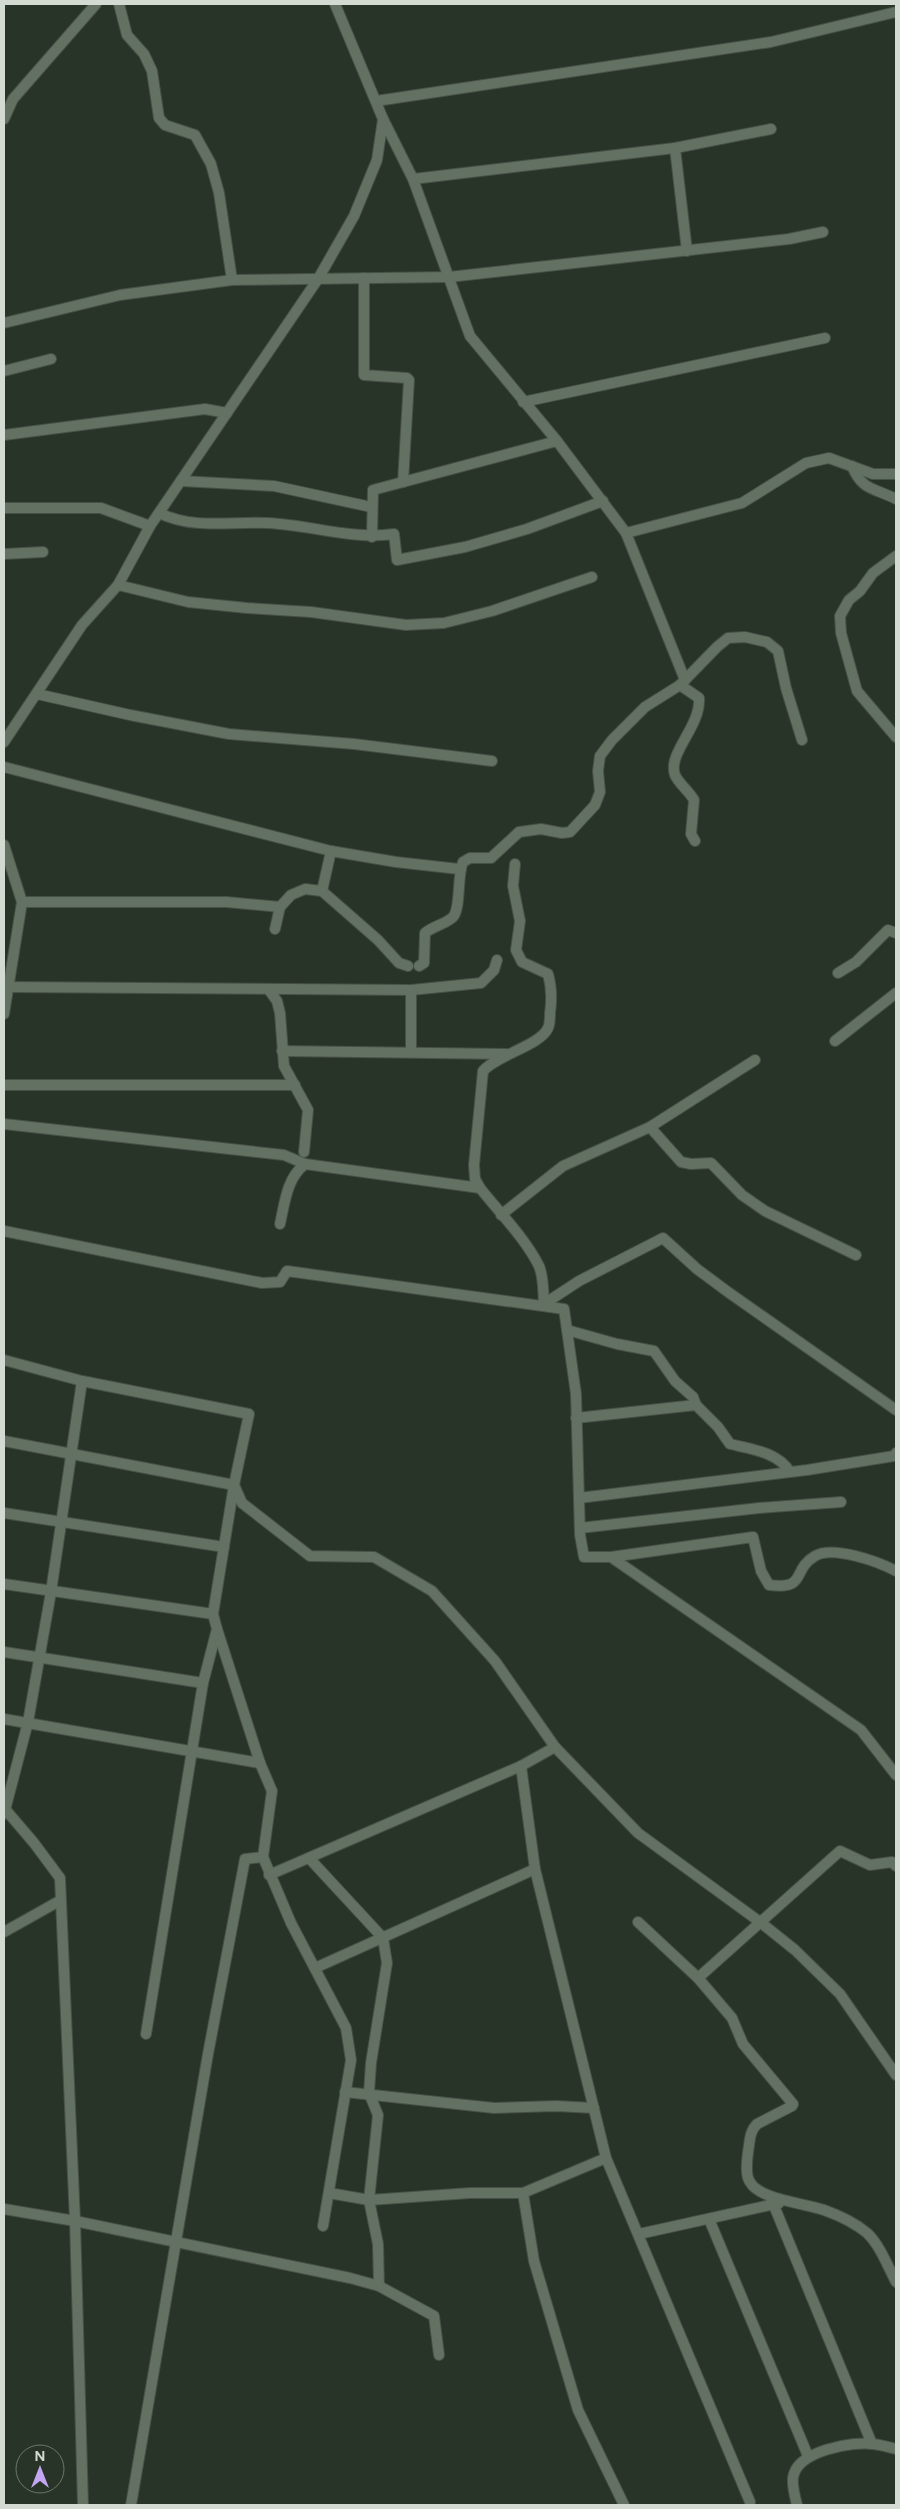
<svg xmlns="http://www.w3.org/2000/svg" width="900" height="2509" font-family="Figtree,sans-serif">
  <rect width="100%" height="100%" fill="#283427"/>
  <g fill="none" stroke-linecap="round" stroke-linejoin="round">
    <defs>
      <g id="minor">
        <path d="M119,4l8,31 17,19 8,17 7,47 6,7 30,10 16,29 8,29 13,87"/>
        <path d="M376,101l395,-59 125,-30"/>
        <path d="M4,119l9,-20 83,-95"/>
        <path d="M383,119l30,60 57,157 87,105 69,92 116,-30 64,-40 23,-5 44,16h23"/>
        <path d="M675,148l12,103"/>
        <path d="M413,179l262,-31 96,-19"/>
        <path d="M364,278v97l43,3 2,2 -6,102"/>
        <path d="M4,323l116,-28 112,-15 217,-3 340,-38 34,-7"/>
        <path d="M4,371l47,-12"/>
        <path d="M523,402l302,-64"/>
        <path d="M4,435l201,-26 22,4"/>
        <path d="M852,466c10,25 23,22 44,33"/>
        <path d="M181,481l93,5 97,21"/>
        <path d="M4,508h97l49,18"/>
        <path d="M159,513c36,17 71,8 109,10 43,2 83,17 126,11l3,26 68,-13 62,-18 76,-28"/>
        <path d="M626,533l59,147"/>
        <path d="M372,537l1,-47 184,-49"/>
        <path d="M4,554l39,-2"/>
        <path d="M896,556l-23,17 -13,18 -11,9 -9,16 1,17 16,58 39,46"/>
        <path d="M118,585l70,17 59,6 64,4 95,13 38,-2 48,-12 100,-34"/>
        <path d="M680,685l19,13c2,29 -32,55 -24,77 4,9 14,16 19,25l-3,34 4,7"/>
        <path d="M37,694l93,21 99,19 125,10 138,17"/>
        <path d="M4,742l78,-117 36,-40 32,-59 168,-247 36,-63 23,-56 6,-41 -48,-115"/>
        <path d="M4,767l327,84 65,11 63,7"/>
        <path d="M4,845l18,57 -18,112"/>
        <path d="M515,864l-2,22 7,35 -4,29 6,12 26,12c4,14 4,25 2,39 0,5 0,11 -2,15 -7,17 -51,27 -65,43l-9,94 1,14 5,9c19,24 45,50 59,78 5,12 4,26 5,38"/>
        <path d="M322,891l9,-40"/>
        <path d="M22,902h204l54,5"/>
        <path d="M275,929l5,-22 11,-12 14,-6 17,2 56,49 21,23 9,3"/>
        <path d="M419,966l5,-3 1,-30c8,-7 21,-9 28,-16 8,-9 4,-42 10,-55l7,-4h21l28,-26 22,-3 21,4 8,-1 25,-27 5,-13 -2,-21 2,-15 12,-16 33,-33 35,-22 37,-38 11,-9 17,-1 22,5 11,9 8,37 16,52"/>
        <path d="M838,973l18,-11 32,-32 8,3"/>
        <path d="M7,987l404,3 70,-7 13,-13 3,-10"/>
        <path d="M269,990l8,11 3,12 4,53 24,44 -4,42"/>
        <path d="M411,990v61"/>
        <path d="M835,1041l61,-48"/>
        <path d="M282,1051l224,3"/>
        <path d="M4,1085h291"/>
        <path d="M4,1124l280,31 21,9 175,24"/>
        <path d="M650,1127l31,35 10,2 20,-1 31,32 23,16 91,44"/>
        <path d="M501,1215l62,-49 87,-39 105,-67"/>
        <path d="M280,1224c5,-23 7,-46 25,-60"/>
        <path d="M4,1231l258,52 18,-1 7,-11 277,38 12,85 4,141 4,22h27l250,173 35,45"/>
        <path d="M544,1304l35,-23 84,-43 34,31 31,23 168,118"/>
        <path d="M567,1330l50,14 37,7 21,30 18,16 3,8 22,22 12,17c21,5 48,8 60,28"/>
        <path d="M4,1360l78,21 167,33 -15,71 -21,129 4,15 -14,54 -57,351"/>
        <path d="M576,1418l120,-13"/>
        <path d="M4,1441l230,44 8,18 68,53 64,1 58,34 63,70 60,86 83,86 122,89 35,28 45,44 56,81"/>
        <path d="M579,1498l228,-28 87,-14 2,-3"/>
        <path d="M4,1513l220,34"/>
        <path d="M580,1528l179,-20 82,-6"/>
        <path d="M611,1557l142,-20 8,34 8,14c39,5 22,-15 46,-29 18,-11 64,6 81,15"/>
        <path d="M4,1584l209,30"/>
        <path d="M4,1652l199,31"/>
        <path d="M4,1719l256,44"/>
        <path d="M521,1766l14,103 71,289 144,344"/>
        <path d="M5,1809l29,34 26,35 15,343 8,284"/>
        <path d="M4,1814l24,-92 23,-130 31,-211"/>
        <path d="M263,1857l28,66 55,105 5,32 -28,166"/>
        <path d="M309,1858l74,80 4,25 -16,100 -2,30 9,22 -9,85 9,44 1,42"/>
        <path d="M269,1875l252,-109 34,-19"/>
        <path d="M638,1922l60,56 34,40 11,26 50,60 -1,2 -35,18c-8,8 -7,18 -9,28 -1,9 -3,23 2,30 10,18 55,21 74,28 14,5 31,13 43,23 13,12 21,34 29,49"/>
        <path d="M4,1932l57,-32"/>
        <path d="M315,1968l220,-99"/>
        <path d="M698,1978l142,-127 30,14 22,-3 4,4"/>
        <path d="M345,2092l149,16 62,-2 38,2"/>
        <path d="M329,2193l40,7 101,-7h53l83,-35"/>
        <path d="M523,2193l11,68 44,149 46,95"/>
        <path d="M770,2196l102,248"/>
        <path d="M4,2209l71,12 275,57 29,8 55,30 5,39"/>
        <path d="M709,2219l99,237"/>
        <path d="M639,2234l140,-31"/>
        <path d="M131,2505l77,-451 37,-195 18,-2 9,-66 -12,-28 -43,-134"/>
        <path d="M797,2505c-2,-8 -5,-19 -4,-27 3,-27 59,-37 80,-34 8,1 16,3 23,5"/>
      </g>
    </defs>
    <!-- minor casing -->
    <use href="#minor" stroke="#475046" stroke-width="12"/>
    <!-- minor -->
    <use href="#minor" stroke="#637162" stroke-width="10"/>
  </g>
  <!-- border -->
  <rect width="900" height="2509" fill="none" stroke="#d3dad2" stroke-width="10"/>
  <!-- north arrow -->
  <g transform="translate(40 2469)"><circle r="24" fill="#283427" stroke="#6c766b"/>
  <path d="M0-4L9 19L0 12L-9 19Z" fill="#c3a7f2"/>
  <text y="-8" font-size="14" font-weight="bold" text-anchor="middle" fill="#d3dad2">N</text>
  </g>
</svg>
